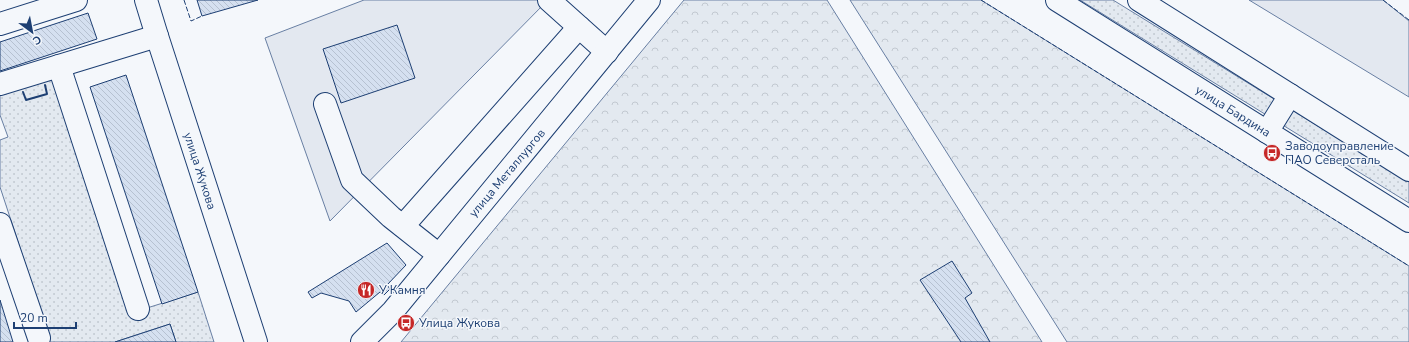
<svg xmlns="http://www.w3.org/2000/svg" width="1409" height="342" font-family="'Nunito Sans',sans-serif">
  <defs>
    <pattern id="grass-dots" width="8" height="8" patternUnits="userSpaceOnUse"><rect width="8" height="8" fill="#e3e9f0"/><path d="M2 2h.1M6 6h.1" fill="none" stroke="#c2c9d1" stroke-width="1.8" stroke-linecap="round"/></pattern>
    <pattern id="park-crowns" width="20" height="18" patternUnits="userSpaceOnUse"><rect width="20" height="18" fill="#e3e9f0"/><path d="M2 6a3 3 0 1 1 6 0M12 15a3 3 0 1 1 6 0" fill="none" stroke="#c2c9d1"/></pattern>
    <pattern id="building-back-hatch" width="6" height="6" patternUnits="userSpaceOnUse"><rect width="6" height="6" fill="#d5e0f0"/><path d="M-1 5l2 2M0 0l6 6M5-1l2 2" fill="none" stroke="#b6c1d1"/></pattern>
  </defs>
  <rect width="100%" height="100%" fill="#f4f7fb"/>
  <!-- grass -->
  <g fill="url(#grass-dots)" stroke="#687fa3">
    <path d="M1080,0h33l296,182v21z"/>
    <path d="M51,77l80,236 67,-21 16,50h-38l-6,-18 -55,18h-72l7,-3 -50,-152v-47l8,-3 -8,-22v-21z"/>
  </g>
  <!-- park -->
  <g fill="url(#park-crowns)" stroke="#687fa3">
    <path d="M684,0h143l215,342h-641z"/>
    <path d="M850,0h131l428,266v76h-342z"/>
  </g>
  <!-- parking -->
  <g fill="#e3e8f0" stroke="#687fa3">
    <path d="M364,0h184l-218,221 -65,-183z"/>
    <path d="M1249,0h134l26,21v76z"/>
  </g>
  <!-- building -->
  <g fill="url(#building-back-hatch)" stroke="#1d3f73">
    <path d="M197,0h61l-56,16z"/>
    <path d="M88,13l9,26 -97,32v-29z"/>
    <path d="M397,25l18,53 -74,25 -18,-54z"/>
    <path d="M126,75l72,217 -36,12 -72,-217z"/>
    <path d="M387,243l19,22 -19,20 3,4 -6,6 -4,-3 -24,20 -7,-11 -28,-8 -9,5 -4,-6z"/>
    <path d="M952,261l20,32 -7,5 25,44h-29l-41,-62z"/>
    <path d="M0,300l13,42h-13z"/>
    <path d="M170,324l6,18h-61z"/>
  </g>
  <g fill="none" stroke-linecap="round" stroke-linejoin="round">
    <defs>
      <g id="minor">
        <path d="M146,0l11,36 99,306"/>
        <path d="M549,0l58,52"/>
        <path d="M0,24l76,-24"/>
        <path d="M59,66l79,243"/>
        <path d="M0,84l157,-48"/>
        <path d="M325,104l27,76 39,37 48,38"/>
        <path d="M0,224l39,114"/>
        <path d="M403,226l176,-199"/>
        <path d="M362,342l31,-31 256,-311"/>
      </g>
      <g id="major">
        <path d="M1057,0l352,221"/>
        <path d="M1139,0l270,170"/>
        <path d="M1267,132l23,-37"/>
      </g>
    </defs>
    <!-- minor casing -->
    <use href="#minor" stroke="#1d3f73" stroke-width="24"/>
    <!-- major casing -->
    <use href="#major" stroke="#1d3f73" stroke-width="24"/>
    <!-- minor -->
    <use href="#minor" stroke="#f4f7fb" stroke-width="22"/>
    <!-- major -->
    <use href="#major" stroke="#f4f7fb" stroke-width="22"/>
    <!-- fence -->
    <g stroke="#1d3f73" stroke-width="1" stroke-dasharray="5 2" stroke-linecap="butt">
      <path d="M184,0l7,21 11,-5"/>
      <path d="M981,0l428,266"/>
      <path d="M1383,0l26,20"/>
    </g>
    <!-- wall -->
    <path stroke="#1d3f73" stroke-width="2" d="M23,92l3,8 21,-6 -2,-9"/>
  </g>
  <!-- icons -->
  <defs>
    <symbol id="bus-disc" viewBox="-11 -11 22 22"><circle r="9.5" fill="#c62828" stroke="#f4f7fb"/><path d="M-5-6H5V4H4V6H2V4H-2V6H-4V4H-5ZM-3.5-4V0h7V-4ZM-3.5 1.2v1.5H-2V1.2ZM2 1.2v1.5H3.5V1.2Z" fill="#fff"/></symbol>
    <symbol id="restaurant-disc" viewBox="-11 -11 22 22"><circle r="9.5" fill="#c62828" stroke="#f4f7fb"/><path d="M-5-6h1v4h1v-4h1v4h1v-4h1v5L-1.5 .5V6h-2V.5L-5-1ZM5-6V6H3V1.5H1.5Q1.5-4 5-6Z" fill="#fff"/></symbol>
  </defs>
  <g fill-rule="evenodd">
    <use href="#bus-disc" x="1262" y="143" width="20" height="20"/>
    <use href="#restaurant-disc" x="356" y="280" width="20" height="20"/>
    <use href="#bus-disc" x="396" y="313" width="20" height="20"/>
  </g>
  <g text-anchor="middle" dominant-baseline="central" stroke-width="3" stroke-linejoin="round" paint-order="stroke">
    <!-- street labels -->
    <g font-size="12" fill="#1d3f73" stroke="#f4f7fb">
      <text transform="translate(1233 111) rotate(32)">улица Бардина</text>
      <text transform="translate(200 171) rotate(72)">улица Жукова</text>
      <text transform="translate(507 173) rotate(-50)">улица Металлургов</text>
    </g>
    <!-- poi labels -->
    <g font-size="12" fill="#1d3f73" stroke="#f4f7fb" text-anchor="start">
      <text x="1285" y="146">Заводоуправление<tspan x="1285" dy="14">ПАО Северсталь</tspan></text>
      <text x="379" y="290">У Камня</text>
      <text x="419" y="323">Улица Жукова</text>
    </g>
  </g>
  <!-- north arrow -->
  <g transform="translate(32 32) rotate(148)" stroke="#f4f7fb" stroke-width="3" paint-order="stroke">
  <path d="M0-3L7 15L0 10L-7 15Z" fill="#1d3f73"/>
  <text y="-6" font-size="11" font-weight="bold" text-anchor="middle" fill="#1d3f73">С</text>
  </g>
  <!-- scale -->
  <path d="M14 322v6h62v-6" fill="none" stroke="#1d3f73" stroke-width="2"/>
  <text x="20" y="322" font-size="12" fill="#1d3f73" stroke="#f4f7fb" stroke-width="3" paint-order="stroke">20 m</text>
</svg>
